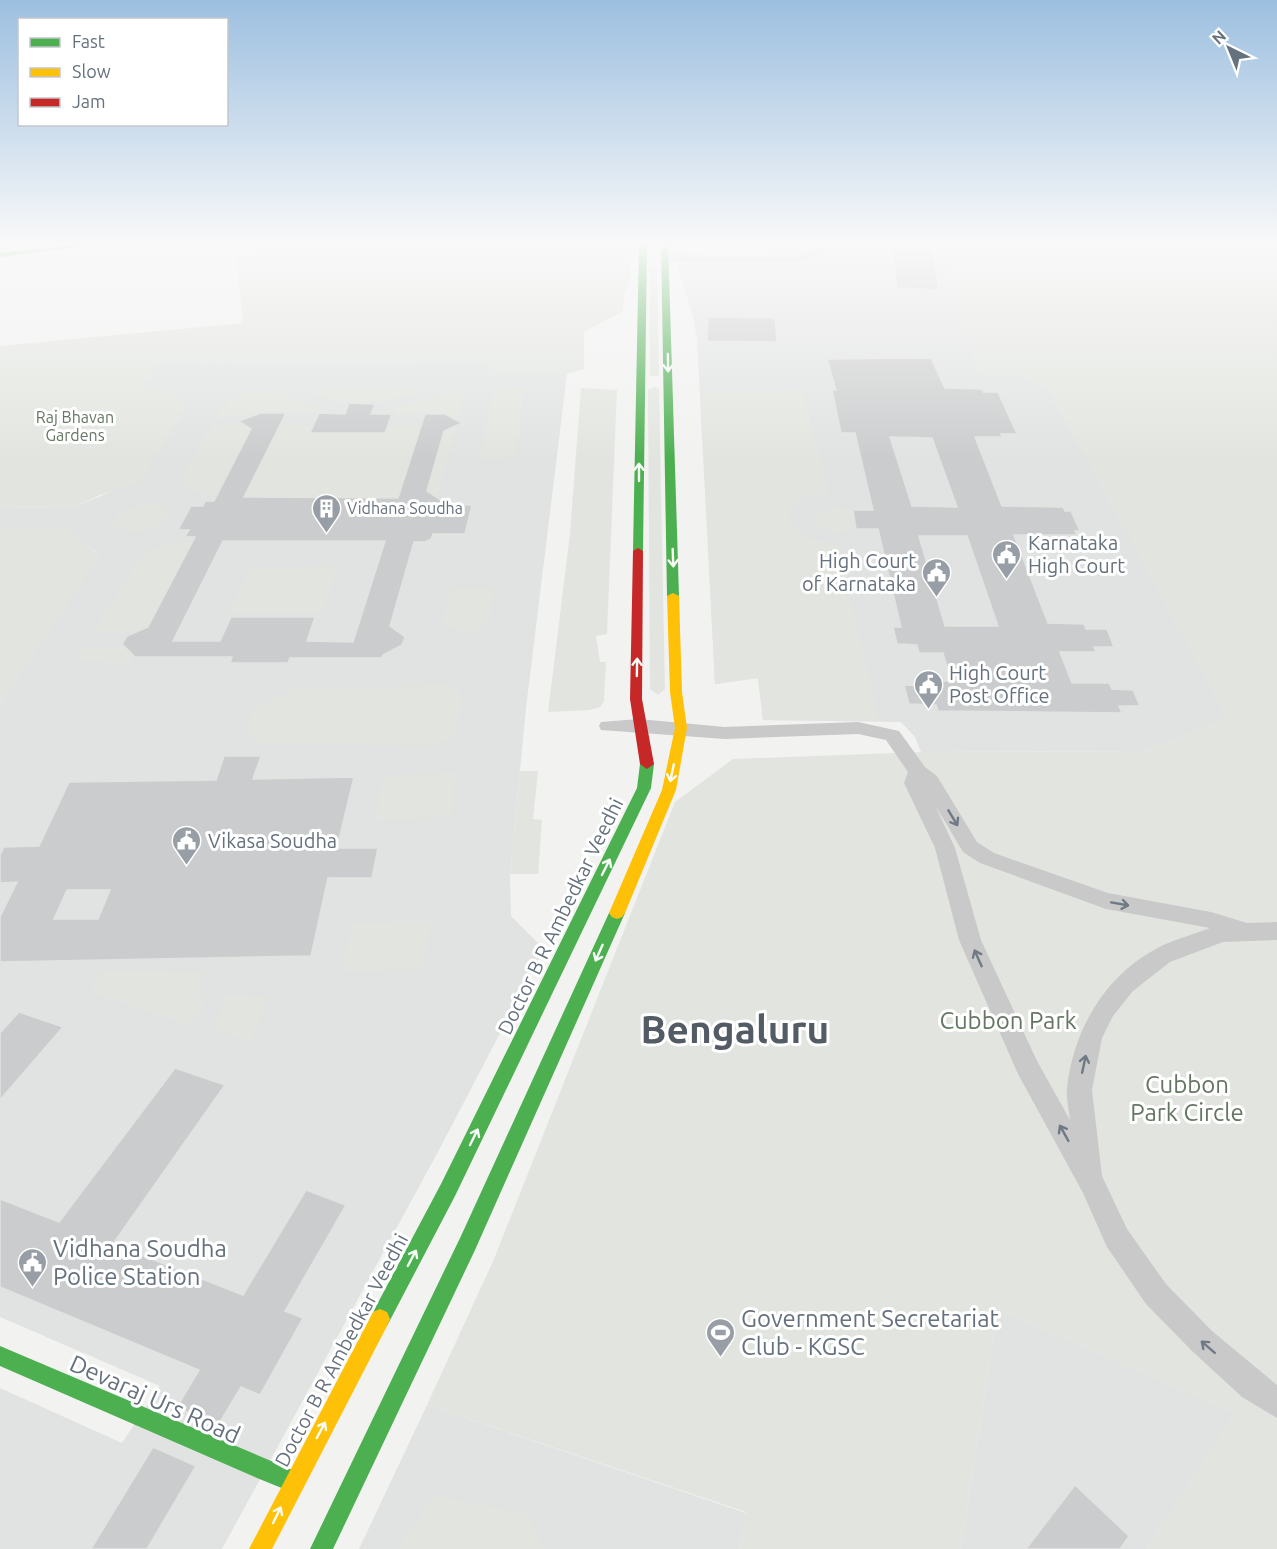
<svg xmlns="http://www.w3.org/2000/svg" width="1277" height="1549" viewBox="0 0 1277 1549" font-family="Ubuntu,sans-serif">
<rect width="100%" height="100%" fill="#f2f2f1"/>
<g fill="#e1e2e2">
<polygon points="809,242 947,242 958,296 978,374 1025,375 1050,391 1228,718 1145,751 921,752 915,737 901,722 763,720 758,678 715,684 697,339 693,317 677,265 683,259 682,255 779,257"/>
<polygon points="492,362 489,374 567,374 526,708 510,874 511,916 544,949 439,1150 222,1549 0,1549 0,1388 122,1443 160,1386 0,1317 0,703 99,556 96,551 74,540 69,530 0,529 0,508 75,507 117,489 163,391 138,387 155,363"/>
<polygon points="998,1309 1234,1413 1147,1549 961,1549"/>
<polygon points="427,1405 746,1513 739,1549 359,1549"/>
</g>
<g fill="#e2e5df">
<polygon points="318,242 631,242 630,280 624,295 623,311 584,332 584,369 566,374 488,374 492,362 155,363 138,387 163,391 181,397 185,409 141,482 100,495 75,507 0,508 0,346 243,323 236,256"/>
<polygon points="754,242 818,242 798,254 779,257"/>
<polygon points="947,242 1277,242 1277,1549 1147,1549 1233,1413 998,1309 961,1549 739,1549 746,1512 427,1405 494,1259 675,802 733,759 921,752 1145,751 1227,718 1050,391 1025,375 978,374 958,296"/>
<polygon points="650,267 657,267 659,376 650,376"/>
<polygon points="655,387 659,389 665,689 658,695 650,689 648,390"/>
<path d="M310 388 424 389C397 403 334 412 310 388Z"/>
<polygon points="581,388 617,390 607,634 596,636 600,662 606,662 604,701 600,707 590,710 548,712 570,534"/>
<path d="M279 389 302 404 324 408 322 413 216 417C228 393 255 390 279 389Z"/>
<polygon points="462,389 465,391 438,496 425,496 448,414 393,414 395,409"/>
<polygon points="494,389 524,389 516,458 479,459"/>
<path d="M802 390 829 494C763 498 784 540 837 544L879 721 763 720 758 678 715 684 701 391Z"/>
<polygon points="212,425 253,426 216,496 204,494 178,484"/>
<polygon points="280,425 313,426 310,433 385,433 388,426 421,426 398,498 244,497"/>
<path d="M147 504 164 507 168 512C166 533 130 534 115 528L112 524 118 513Z"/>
<polygon points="835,506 853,510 855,531 830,532 816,524 815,515"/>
<path d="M60 528 69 530C77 548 92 544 100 556L0 703V529Z"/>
<polygon points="179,542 193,542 146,631 94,631 144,552"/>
<polygon points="338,566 322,612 230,612 250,567"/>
<path d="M449 589H494C492 598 492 609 489 618 483 638 455 632 443 622Z"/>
<polygon points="81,648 137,648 129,663 80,660 77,657"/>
<path d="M446 685 456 687C466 700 457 722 455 737L431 746 260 745 248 731 253 707 283 696 290 689Z"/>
<polygon points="520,771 538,771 533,819 542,820 538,874 510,874"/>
<polygon points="455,773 451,817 376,820 383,775"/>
<polygon points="430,922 423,970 342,971 353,923"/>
<polygon points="101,971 204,973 196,994 206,994 197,1019 186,1024 92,992"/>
<polygon points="226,995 268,997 252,1041 214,1030"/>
<polygon points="434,1496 526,1513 544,1549 397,1549"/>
</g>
<g fill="#cbcccd" stroke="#e2e2e1" stroke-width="1.5" fill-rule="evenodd">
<polygon points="892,245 932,246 939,290 897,288"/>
<polygon points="708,317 775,318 777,342 707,341"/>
<path d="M931 358 945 388 982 389 983 392H998L1017 434H1001L1003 437H975L1002 506 1063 507 1065 511H1071L1080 531H1075L1077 535H1014L1048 623 1084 624 1086 629H1107L1114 647H1094L1096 652H1060L1072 683H1109L1112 689 1133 690 1140 706H1119L1122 713 938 711 936 705 909 704 904 685 931 686 930 681H951L943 653H919L917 645 897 644 893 627H901L878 529H856L853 510H873L855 433H841L832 390H836L827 359ZM890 437 932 438 957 507 912 506ZM919 536H967L998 626H945Z"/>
<polygon points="349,403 375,404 371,414 392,414 385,433 310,433 319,413 345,414"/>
<path d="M261 413H286L244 497 398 498 425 414H445L462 423 444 431 427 491 448 505H472L465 534H433L431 539 425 542H414L390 626 405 637 402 645 383 655 382 658H290L288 663H230L232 657H135L122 644 127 636 148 627 195 537H185L189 530H178L191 506H203L205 501H214L251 429 239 421ZM223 541H385L353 642 307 641 315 617H231L220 641H173Z"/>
<path d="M224 756H261L253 779 354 777 337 848H378L372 878H328L311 956 0 962V917L17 882 0 883V855L4 847 39 846 69 782 216 780ZM67 890H110L98 919H54Z"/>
<polygon points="19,1012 63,1027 0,1100 0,1033"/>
<polygon points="175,1068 225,1085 113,1244 243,1295 306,1190 346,1205 285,1311 303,1318 260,1395 241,1387 217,1427 177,1407 199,1370 0,1287 0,1199 59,1222"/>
<polygon points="153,1447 196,1466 147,1549 91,1549"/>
<polygon points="1075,1485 1129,1536 1120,1549 1026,1549"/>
</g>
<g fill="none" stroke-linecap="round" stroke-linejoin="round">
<g fill="#c9c9ca" fill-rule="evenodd">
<polygon points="832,242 846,242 798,263 665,261 660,258 665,255 796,257"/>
<path d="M639 719 725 727 858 722 899 731 925 767 937 776 977 842 994 853 1108 893 1211 912 1247 923 1277 922V940L1223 942 1170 962 1133 991 1113 1016 1102 1038 1092 1090 1102 1176 1127 1229 1166 1284 1212 1331 1277 1385V1418L1242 1397 1192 1351 1146 1304 1107 1247 1083 1193 1018 1074 959 940 935 848 904 783 908 772 886 740 858 734 725 739 601 730 599 726 601 722ZM935 805 963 852 980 863 1106 909 1210 928C1192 935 1171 940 1154 950 1103 978 1073 1032 1067 1088 1066 1098 1069 1110 1070 1120L1037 1061 981 940 955 848Z"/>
</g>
<g fill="#4caf50" fill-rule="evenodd">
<polygon points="98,242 117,242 0,257 0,253"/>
<polygon points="639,242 647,242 643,551 638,554 633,551"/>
<polygon points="661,242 668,242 679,596 673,599 667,596"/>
<polygon points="647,759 654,764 651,788 455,1196 387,1326 380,1329 373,1326 370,1319 373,1312 441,1184 637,788 640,764"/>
<polygon points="617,907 622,909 625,913 475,1250 333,1549 310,1549 461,1236 609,913 612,909"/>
<polygon points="0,1346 302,1474 305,1482 302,1490 294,1493 257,1478 0,1366"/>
</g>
<g fill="#ffc107" fill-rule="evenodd">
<polygon points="673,593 679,596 682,692 687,728 676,790 625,913 622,917 617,919 612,917 609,913 662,790 675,728 670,692 667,596"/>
<polygon points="380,1309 387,1312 390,1319 387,1326 272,1549 249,1549 373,1312"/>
</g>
<polygon fill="#c62828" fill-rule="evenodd" points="638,548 643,551 642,699 654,764 647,769 640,764 630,699 633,551"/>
</g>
<defs><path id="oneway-shaft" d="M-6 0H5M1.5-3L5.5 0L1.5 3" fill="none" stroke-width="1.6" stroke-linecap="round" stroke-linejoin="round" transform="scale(1.5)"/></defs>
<g stroke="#f6fbf6">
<use href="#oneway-shaft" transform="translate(668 363) rotate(89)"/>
<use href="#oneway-shaft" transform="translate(639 472) rotate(-90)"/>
<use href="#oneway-shaft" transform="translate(673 558) rotate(88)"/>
<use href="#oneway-shaft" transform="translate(637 667) rotate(-89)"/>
<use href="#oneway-shaft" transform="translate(672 773) rotate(102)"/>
<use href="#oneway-shaft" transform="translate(606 867) rotate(-63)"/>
<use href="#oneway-shaft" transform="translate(599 953) rotate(114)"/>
<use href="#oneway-shaft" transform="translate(474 1137) rotate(-64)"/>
<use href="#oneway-shaft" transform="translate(412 1258) rotate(-62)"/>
<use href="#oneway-shaft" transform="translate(321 1430) rotate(-62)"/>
<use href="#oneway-shaft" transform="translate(277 1515) rotate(-64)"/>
</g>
<g stroke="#707a86">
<use href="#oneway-shaft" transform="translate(953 818) rotate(59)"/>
<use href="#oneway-shaft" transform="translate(1120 904) rotate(10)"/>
<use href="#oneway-shaft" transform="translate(978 958) rotate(-114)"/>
<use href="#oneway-shaft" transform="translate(1084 1064) rotate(-78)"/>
<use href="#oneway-shaft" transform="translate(1064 1133) rotate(-119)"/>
<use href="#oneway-shaft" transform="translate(1208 1347) rotate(-139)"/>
</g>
<linearGradient id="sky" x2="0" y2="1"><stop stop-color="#9cbfe0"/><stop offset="0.53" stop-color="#f9f9f9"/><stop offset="1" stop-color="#f9f9f9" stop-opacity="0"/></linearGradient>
<rect width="1277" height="459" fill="url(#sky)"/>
<defs>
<symbol id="building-pin" viewBox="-11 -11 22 30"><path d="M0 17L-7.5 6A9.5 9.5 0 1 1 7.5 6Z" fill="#979ea6" stroke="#fff"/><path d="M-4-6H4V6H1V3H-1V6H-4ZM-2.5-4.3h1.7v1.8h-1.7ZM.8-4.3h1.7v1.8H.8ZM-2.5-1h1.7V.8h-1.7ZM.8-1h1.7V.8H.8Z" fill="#fff"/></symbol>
<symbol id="civic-pin" viewBox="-11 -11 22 30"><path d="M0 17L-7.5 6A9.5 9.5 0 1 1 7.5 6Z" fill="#979ea6" stroke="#fff"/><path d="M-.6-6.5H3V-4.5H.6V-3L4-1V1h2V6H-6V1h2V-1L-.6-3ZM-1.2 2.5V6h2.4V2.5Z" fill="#fff"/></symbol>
<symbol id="stadium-pin" viewBox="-11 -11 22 30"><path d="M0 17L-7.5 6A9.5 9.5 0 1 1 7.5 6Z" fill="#979ea6" stroke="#fff"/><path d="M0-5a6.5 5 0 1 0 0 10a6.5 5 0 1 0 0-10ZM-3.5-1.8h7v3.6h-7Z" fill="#fff"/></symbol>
</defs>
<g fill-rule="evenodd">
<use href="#building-pin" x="310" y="492" width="33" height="45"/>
<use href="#civic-pin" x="990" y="538" width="33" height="45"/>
<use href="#civic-pin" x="920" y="556" width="33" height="45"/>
<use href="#civic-pin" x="912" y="668" width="33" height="45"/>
<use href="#civic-pin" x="170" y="824" width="33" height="45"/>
<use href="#civic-pin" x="16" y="1246" width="33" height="45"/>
<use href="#stadium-pin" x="704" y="1316" width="33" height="45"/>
</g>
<g text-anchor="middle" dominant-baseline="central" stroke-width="6" stroke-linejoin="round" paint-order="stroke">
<g font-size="16" fill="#667664" stroke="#fff">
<text x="75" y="417">Raj Bhavan<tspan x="75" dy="18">Gardens</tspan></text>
</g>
<g font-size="16" fill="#66717e" stroke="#fff" text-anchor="start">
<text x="347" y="508">Vidhana Soudha</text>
</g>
<g font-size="20" fill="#66717e" stroke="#fff" text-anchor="start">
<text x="1028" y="542">Karnataka<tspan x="1028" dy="23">High Court</tspan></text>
<text x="916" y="560" text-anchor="end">High Court<tspan x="916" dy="23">of Karnataka</tspan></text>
<text x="949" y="672">High Court<tspan x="949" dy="23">Post Office</tspan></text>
<text x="208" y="840">Vikasa Soudha</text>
</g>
<g font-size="20" fill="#66717e" stroke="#fff">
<text transform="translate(560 916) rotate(-64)">Doctor B R Ambedkar Veedhi</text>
<text transform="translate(341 1350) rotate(-62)">Doctor B R Ambedkar Veedhi</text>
</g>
<g font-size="24" fill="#667664" stroke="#fff">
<text x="1008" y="1020">Cubbon Park</text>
<text x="1187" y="1084">Cubbon<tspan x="1187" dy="28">Park Circle</tspan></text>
</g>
<g font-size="24" fill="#66717e" stroke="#fff" text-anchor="start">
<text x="53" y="1248">Vidhana Soudha<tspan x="53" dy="28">Police Station</tspan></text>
<text x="741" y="1318">Government Secretariat<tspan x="741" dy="28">Club - KGSC</tspan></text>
</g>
<g font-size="24" fill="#66717e" stroke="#fff">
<text transform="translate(155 1399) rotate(24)">Devaraj Urs Road</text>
</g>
<g font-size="39" font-weight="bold" fill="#535b64" stroke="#fff">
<text x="735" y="1028">Bengaluru</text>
</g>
</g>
<rect x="18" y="18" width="210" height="108" fill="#ffffff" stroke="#c2c6cb" stroke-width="1.5"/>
<rect x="30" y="38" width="30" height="9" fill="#4caf50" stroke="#c2c6cb" stroke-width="1.5"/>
<text x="72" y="48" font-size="18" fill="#66717e">Fast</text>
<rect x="30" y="68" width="30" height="9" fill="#ffc107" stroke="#c2c6cb" stroke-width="1.5"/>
<text x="72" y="78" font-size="18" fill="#66717e">Slow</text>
<rect x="30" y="98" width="30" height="9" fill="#c62828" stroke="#c2c6cb" stroke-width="1.5"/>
<text x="72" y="108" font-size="18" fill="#66717e">Jam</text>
<g transform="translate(1229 48) rotate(317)" stroke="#ffffff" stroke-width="4.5" paint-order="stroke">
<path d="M0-4.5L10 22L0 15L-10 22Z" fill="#66717e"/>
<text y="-9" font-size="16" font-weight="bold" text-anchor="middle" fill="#66717e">N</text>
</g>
</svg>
